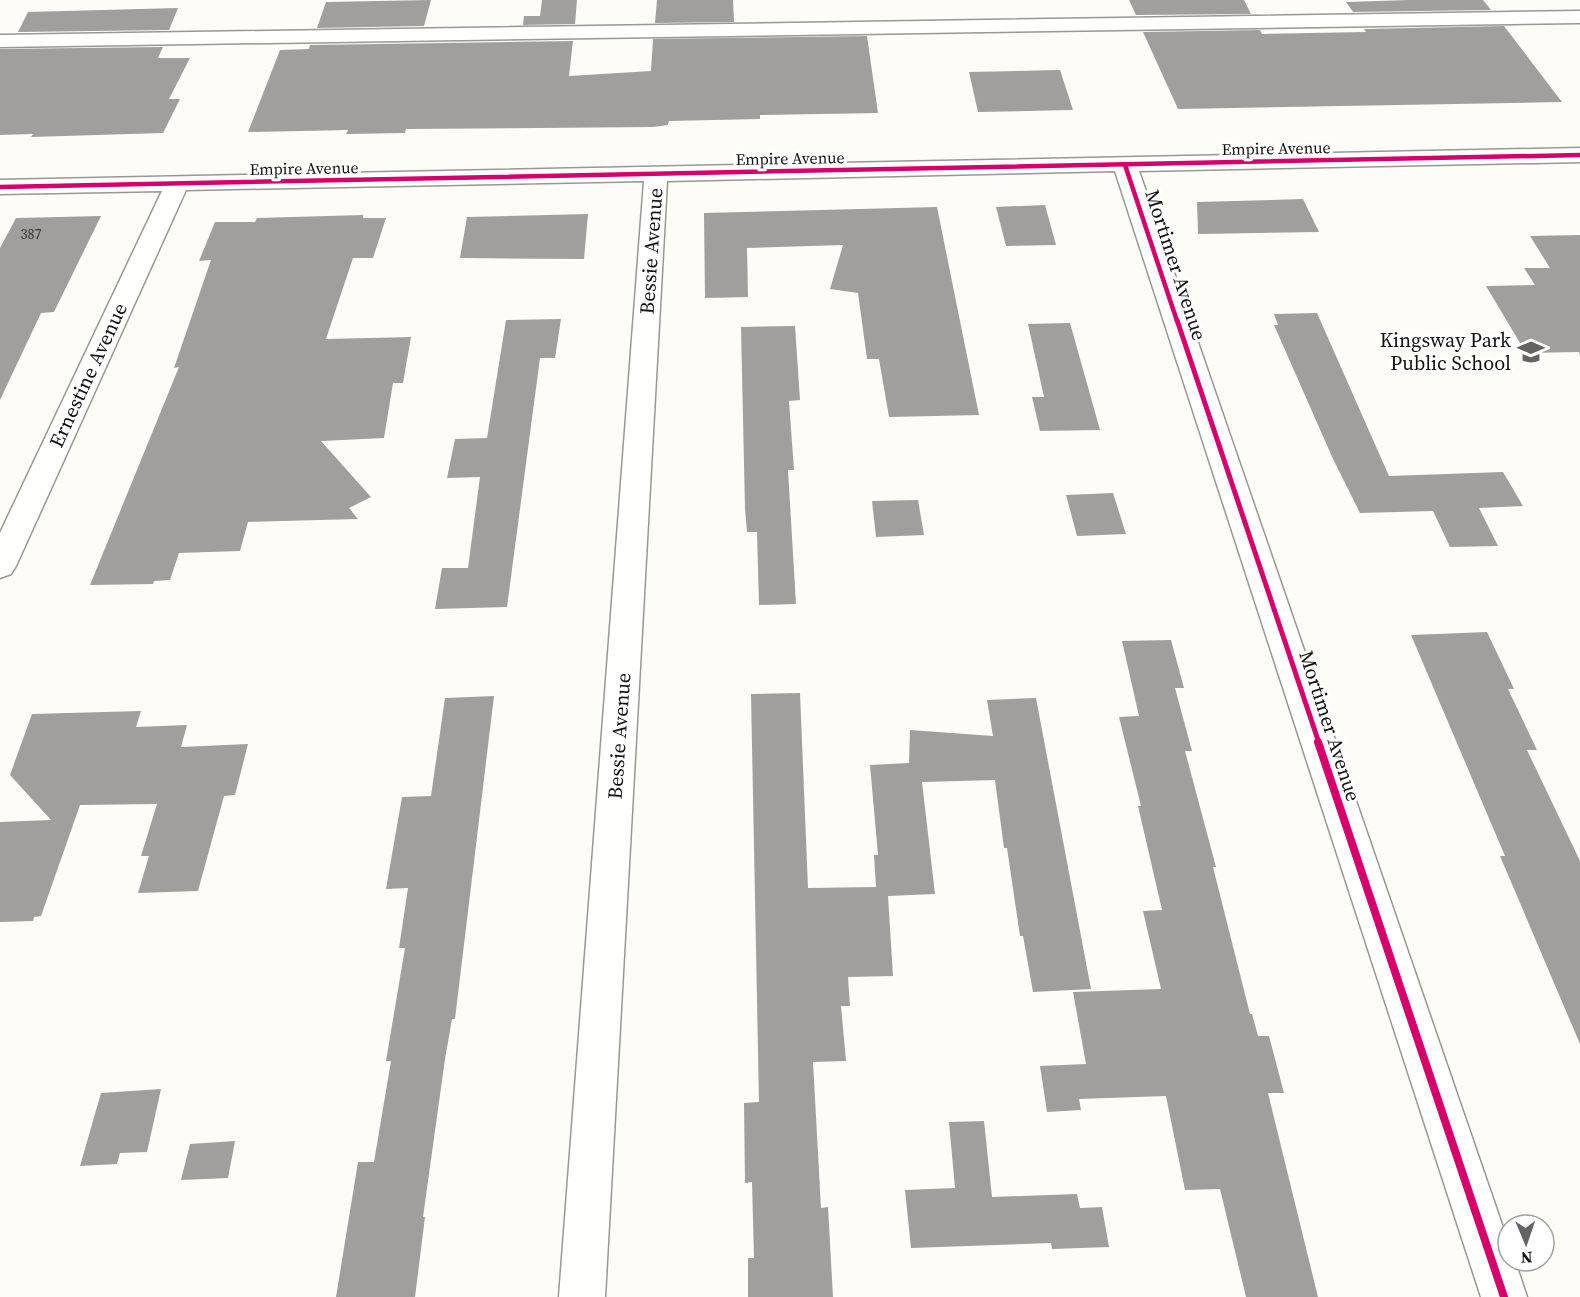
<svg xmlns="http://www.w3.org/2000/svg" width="1580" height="1297" viewBox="0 0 1580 1297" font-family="'Source Serif 4',serif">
<rect width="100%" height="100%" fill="#fdfcf7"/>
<g fill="#a19f9c">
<polygon points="431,0 424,26 317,28 326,2"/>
<polygon points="542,0 577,0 575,24 523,25 524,16 540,16"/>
<polygon points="657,0 733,0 734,22 655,23"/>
<polygon points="1129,0 1244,0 1251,14 1136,15"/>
<polygon points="1409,0 1483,0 1491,10 1353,12 1346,2"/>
<polygon points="178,8 169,30 18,32 28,12"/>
<polygon points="1504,26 1562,102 1178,109 1143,32 1260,30 1262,34 1366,32 1364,29"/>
<polygon points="867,36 878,113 760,115 760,119 669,121 668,125 653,127 406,129 405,133 346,134 348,130 248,132 280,50 309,49 310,45 573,41 569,76 651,71 653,39"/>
<polygon points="163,47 158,58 190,58 169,99 180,99 163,133 31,137 33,134 0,135 0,49"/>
<polygon points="1060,70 1073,110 978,112 969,72"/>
<polygon points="1303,199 1319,232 1198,234 1197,202"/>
<polygon points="1045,205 1056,245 1006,246 996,207"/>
<polygon points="937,207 979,415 889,417 879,359 867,359 858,293 830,289 843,245 747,248 748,297 705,298 704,213"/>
<polygon points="588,214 584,259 460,258 467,217"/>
<polygon points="363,215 363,218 386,218 373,258 353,258 326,339 411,337 403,383 393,383 384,438 321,441 371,497 349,508 358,519 248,522 240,551 179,553 170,580 154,581 153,584 90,585 179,367 174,368 211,260 199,261 215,222 255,222 257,218"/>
<polygon points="101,216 54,312 41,313 0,400 0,248 16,218"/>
<polygon points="1580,235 1580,355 1579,352 1526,353 1486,286 1535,285 1524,268 1550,268 1530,236"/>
<polygon points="1317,313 1389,476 1503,472 1523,506 1479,508 1498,546 1450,547 1433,511 1360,513 1333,459 1274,325 1278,325 1274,314"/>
<polygon points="561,319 555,358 540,358 507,607 435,609 442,568 468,568 480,477 447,478 455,439 487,438 506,320"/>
<polygon points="1070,323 1100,430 1040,431 1032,397 1044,397 1028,324"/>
<polygon points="795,326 800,400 789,401 794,470 788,470 796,604 759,605 757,532 747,532 745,509 741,327"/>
<polygon points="1113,493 1126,534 1077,536 1066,495"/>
<polygon points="918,500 924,535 876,537 872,501"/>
<polygon points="1487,632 1514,689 1508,689 1537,750 1527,750 1580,861 1580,1044 1500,856 1505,856 1411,635"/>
<polygon points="1171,640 1184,688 1175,688 1192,751 1185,751 1216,867 1213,867 1250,1014 1252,1014 1258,1036 1269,1036 1284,1093 1268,1093 1318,1297 1246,1297 1220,1189 1185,1190 1166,1096 1079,1099 1081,1110 1047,1112 1040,1066 1086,1064 1073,992 1161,989 1143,911 1162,910 1138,806 1141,806 1119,717 1139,716 1122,641"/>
<polygon points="800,693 808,888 876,887 874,855 878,855 870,765 909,763 910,730 993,736 987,700 1036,698 1091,989 1033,992 1023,936 1020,936 1007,848 1004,848 995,780 922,782 935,894 888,896 893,976 848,977 850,1006 841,1006 846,1061 813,1062 821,1208 828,1207 833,1297 748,1297 748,1258 754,1258 752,1182 745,1183 744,1103 759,1102 751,694"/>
<polygon points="494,696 455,1019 452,1019 445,1059 423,1217 425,1217 415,1297 336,1297 358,1162 374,1162 391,1061 386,1061 405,948 399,948 408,888 386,889 402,797 431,796 445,698"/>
<polygon points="141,711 136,727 187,725 181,747 248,744 235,795 224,796 198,891 138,893 149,856 141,856 157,804 80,805 41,916 34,917 33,921 0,922 0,822 51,820 10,775 32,714"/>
<polygon points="161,1089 147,1152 120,1153 117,1164 80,1166 101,1093"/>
<polygon points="984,1121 992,1197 1077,1194 1080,1208 1102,1207 1109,1247 1052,1249 1051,1243 911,1248 905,1190 955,1188 949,1122"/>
<polygon points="235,1141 228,1178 181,1180 190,1144"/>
</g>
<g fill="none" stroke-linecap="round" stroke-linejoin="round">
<defs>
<g id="minor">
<polygon points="1580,11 1580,23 0,47 0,35"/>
<polygon points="1580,148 1580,162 1139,171 1508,1242 1508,1261 1515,1261 1527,1297 1481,1297 1115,171 667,181 605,1297 559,1297 644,181 186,190 16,566 11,574 0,578 0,533 162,191 0,194 0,180"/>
</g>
</defs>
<use href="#minor" stroke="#979795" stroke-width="3"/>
<use href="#minor" fill="#fffffe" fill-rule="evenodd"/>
<defs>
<g id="cycleway-far2">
<polyline points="1125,165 1177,321"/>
<polyline points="0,187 1580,155"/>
</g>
<polyline id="cycleway-far1" points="1177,320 1319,743"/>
<polyline id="cycleway" points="1318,742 1504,1297"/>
</defs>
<use href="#cycleway-far2" stroke="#fff" stroke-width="8"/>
<use href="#cycleway-far1" stroke="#fff" stroke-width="9"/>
<use href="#cycleway" stroke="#fff" stroke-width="11"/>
<use href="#cycleway-far2" stroke="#d6006c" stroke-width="4.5"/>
<use href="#cycleway-far1" stroke="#d6006c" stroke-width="5"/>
<use href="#cycleway" stroke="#d6006c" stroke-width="8"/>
</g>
<defs>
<symbol id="school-bare" viewBox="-9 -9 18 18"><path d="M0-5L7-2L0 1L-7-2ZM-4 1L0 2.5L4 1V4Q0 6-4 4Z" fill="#646362" stroke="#fff" stroke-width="2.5" paint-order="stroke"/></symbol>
</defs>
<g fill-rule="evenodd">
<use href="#school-bare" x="1512" y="333" width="38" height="38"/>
</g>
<g text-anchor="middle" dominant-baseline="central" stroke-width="6" stroke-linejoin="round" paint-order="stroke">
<g font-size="14" fill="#353434">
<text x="31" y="234">387</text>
</g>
<g font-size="16" fill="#111" stroke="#fff">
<text transform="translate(1276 148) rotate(-1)">Empire Avenue</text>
<text transform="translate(790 158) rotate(-1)">Empire Avenue</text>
<text transform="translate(304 168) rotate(-1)">Empire Avenue</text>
</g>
<g font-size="20" fill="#111" stroke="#fff">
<text transform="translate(651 251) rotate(-86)">Bessie Avenue</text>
<text transform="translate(1176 265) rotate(72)">Mortimer Avenue</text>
<text transform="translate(88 375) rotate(-65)">Ernestine Avenue</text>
<text transform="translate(1330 726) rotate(72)">Mortimer Avenue</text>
<text transform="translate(619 736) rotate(-86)">Bessie Avenue</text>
</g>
<g font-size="20" fill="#111" stroke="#fff" text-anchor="end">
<text x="1511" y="340">Kingsway Park<tspan x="1511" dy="23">Public School</tspan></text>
</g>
</g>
<g transform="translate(1526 1243) rotate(178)"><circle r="28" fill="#ffffff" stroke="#a0a0a0" stroke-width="1.5"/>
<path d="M0-4.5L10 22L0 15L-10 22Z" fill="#646362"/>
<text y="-9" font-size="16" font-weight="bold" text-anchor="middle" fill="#111111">N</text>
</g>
</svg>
